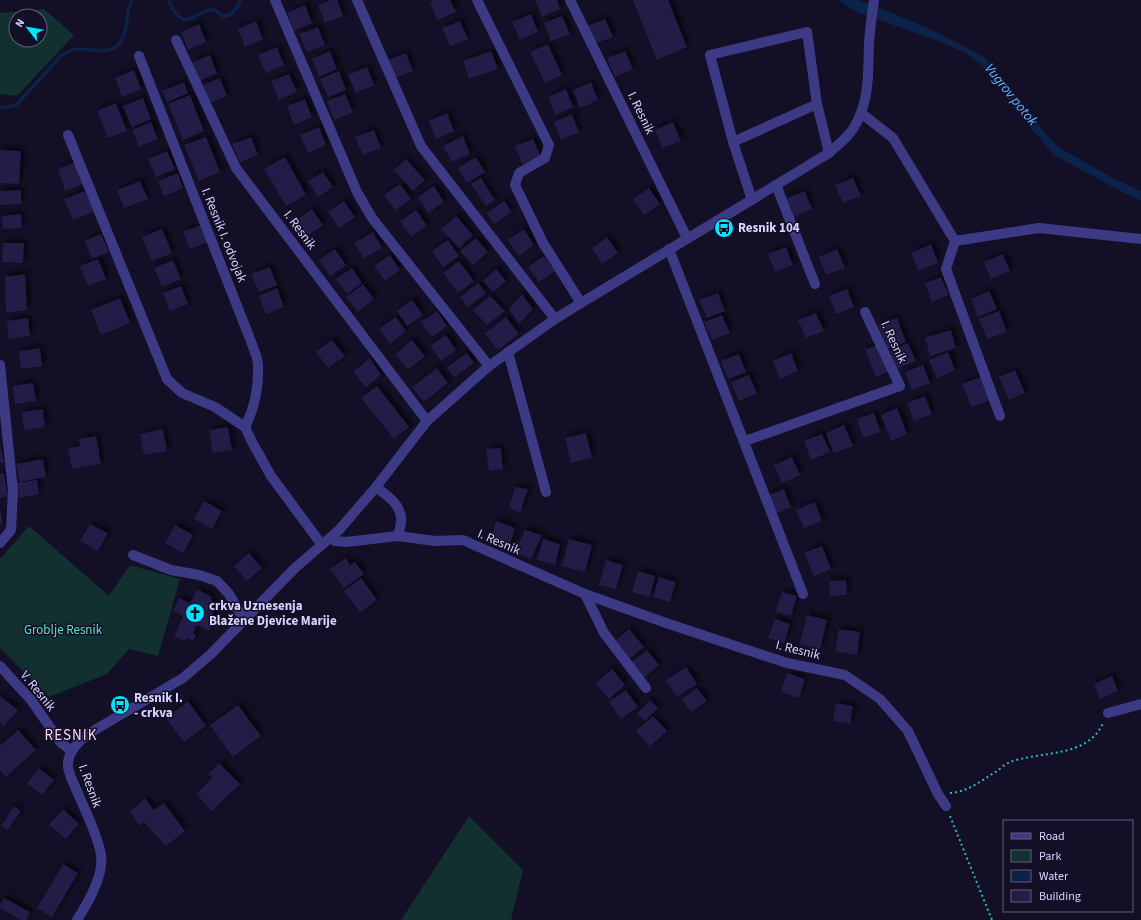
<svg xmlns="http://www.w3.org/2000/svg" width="1141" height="920" viewBox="0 0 1141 920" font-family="'Source Sans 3',sans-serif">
<defs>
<filter id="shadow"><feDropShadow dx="3.5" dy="-3.5" stdDeviation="2" flood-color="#0009"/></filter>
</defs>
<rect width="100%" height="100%" fill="#130f26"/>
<g fill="#12302f" fill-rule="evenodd">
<path d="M44 9 74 35 17 96 0 94V13ZM16 16H40V40H16Z"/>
<polygon points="29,526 109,596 130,565 180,579 158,656 129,649 107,674 49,697 0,648 0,559"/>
<polygon points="469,816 523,870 511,920 401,920"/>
</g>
<polygon fill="#0c2248" points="838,0 859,0 890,12 937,32 984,57 1052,141 1060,148 1113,178 1141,191 1141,201 1126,194 1054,155 1015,109 983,66 965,53 941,42 857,12"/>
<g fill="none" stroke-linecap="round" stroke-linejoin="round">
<g stroke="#0c2248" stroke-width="3.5">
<path d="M168 0C186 36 190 12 214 9L223 16C232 16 238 8 240 0"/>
<path d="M0 107 6 108 17 104 62 55C67 53 71 50 77 49 92 48 113 58 122 39 129 27 125 12 132 0"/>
</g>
</g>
<g fill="#241b47" filter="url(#shadow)">
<polygon points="330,0 337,0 343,16 325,23 318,5"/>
<polygon points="434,0 450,0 456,12 437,20 430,2"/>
<polygon points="535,0 557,0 560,9 542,17"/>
<polygon points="633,0 668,0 687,47 657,60"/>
<polygon points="305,5 312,23 294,31 287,13"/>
<polygon points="531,14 538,32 520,40 512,22"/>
<polygon points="562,16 570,34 551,41 544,23"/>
<polygon points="605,19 613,37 594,44 587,26"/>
<polygon points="256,21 263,39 245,47 238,29"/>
<polygon points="460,21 468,39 450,46 442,28"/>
<polygon points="199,24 206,42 188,50 181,32"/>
<polygon points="318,27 325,45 307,52 299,34"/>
<polygon points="548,44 562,75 545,83 530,52"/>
<polygon points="277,47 284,65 266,73 258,55"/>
<polygon points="330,51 337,69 319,77 312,59"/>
<polygon points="491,51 498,69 469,79 463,61"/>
<polygon points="625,51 633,69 615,77 607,58"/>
<polygon points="406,53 413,71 395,78 388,60"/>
<polygon points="210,55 217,73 199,81 191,63"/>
<polygon points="367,67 374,85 356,93 348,75"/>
<polygon points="134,70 141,89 122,97 115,78"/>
<polygon points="339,71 346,90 328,97 320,79"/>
<polygon points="289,74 297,92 279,100 271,81"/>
<polygon points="220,78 227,96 209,104 202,85"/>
<polygon points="184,82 188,93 167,102 162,91"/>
<polygon points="591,82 598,100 580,108 573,90"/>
<polygon points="566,89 573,107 555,115 548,97"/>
<polygon points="345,94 353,112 334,120 327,101"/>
<polygon points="190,95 204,131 183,140 168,104"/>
<polygon points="143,98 151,119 132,127 123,106"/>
<polygon points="305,99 312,117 294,125 287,106"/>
<polygon points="116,103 127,131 108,138 97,111"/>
<polygon points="447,113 454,131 436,139 429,121"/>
<polygon points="572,114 579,132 561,140 554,122"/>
<polygon points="151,122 158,139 139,147 132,130"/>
<polygon points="673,122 681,141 662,148 655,130"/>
<polygon points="319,127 326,145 308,153 300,135"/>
<polygon points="374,130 381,148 363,155 355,137"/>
<polygon points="463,136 470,154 452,162 443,146"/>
<polygon points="206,137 220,172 199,181 184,145"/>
<polygon points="251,137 258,155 240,162 232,144"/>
<polygon points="533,139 541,157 522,164 515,146"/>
<polygon points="0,150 21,151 19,184 0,183"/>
<polygon points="167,151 175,169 156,177 148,159"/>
<polygon points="285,157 306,195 286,206 264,169"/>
<polygon points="476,157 485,172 467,183 458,168"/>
<polygon points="406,159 425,180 413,191 394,170"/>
<polygon points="75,162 83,184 65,191 58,169"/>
<polygon points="323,172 333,187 318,197 308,181"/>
<polygon points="178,173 183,188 164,196 158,181"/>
<polygon points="481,178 495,200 486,206 471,184"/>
<polygon points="853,178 861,196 843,203 835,185"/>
<polygon points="140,181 148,199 124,208 117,190"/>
<polygon points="400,184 411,199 395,210 384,195"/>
<polygon points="434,186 444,202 428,213 418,197"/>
<polygon points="649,188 660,204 644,215 633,199"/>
<polygon points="21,190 21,204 0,205 0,191"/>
<polygon points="85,191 94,212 73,220 64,199"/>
<polygon points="805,191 812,209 794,217 787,198"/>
<polygon points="344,201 355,217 339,228 328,212"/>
<polygon points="504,201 512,212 494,224 487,213"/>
<polygon points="312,209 323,225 307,236 297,220"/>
<polygon points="416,210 427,226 411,237 400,221"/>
<polygon points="21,214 22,228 3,229 2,216"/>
<polygon points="456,216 473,235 459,248 441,229"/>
<polygon points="201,225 208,242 190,249 183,232"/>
<polygon points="162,229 172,253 152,261 142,237"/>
<polygon points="524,229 534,245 519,256 508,240"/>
<polygon points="373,232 382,248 364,258 354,243"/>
<polygon points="101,234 109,252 92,259 85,241"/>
<polygon points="607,237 618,253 602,264 592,248"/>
<polygon points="476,238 488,252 473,265 460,251"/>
<polygon points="448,240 459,256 443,267 432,251"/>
<polygon points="3,243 24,243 23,263 2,262"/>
<polygon points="931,244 938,263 918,271 911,253"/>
<polygon points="786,247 793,265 775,272 768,254"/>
<polygon points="335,249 346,265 330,276 319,260"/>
<polygon points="837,249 845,268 826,275 819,257"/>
<polygon points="1003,254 1010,271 991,279 984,262"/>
<polygon points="390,255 400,270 385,281 374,266"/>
<polygon points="544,256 555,271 539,282 528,267"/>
<polygon points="98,259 106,279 88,286 80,266"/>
<polygon points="173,260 181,279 162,287 154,268"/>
<polygon points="459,261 474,281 458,293 443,273"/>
<polygon points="270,267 277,285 259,292 251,274"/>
<polygon points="352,268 362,283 347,294 336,279"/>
<polygon points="496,269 506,281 493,292 483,281"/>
<polygon points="25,274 27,310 6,313 5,277"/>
<polygon points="941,277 949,295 932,302 925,283"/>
<polygon points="478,283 486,293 468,307 460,297"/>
<polygon points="363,284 374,299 358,312 346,297"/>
<polygon points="181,286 188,304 170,311 163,293"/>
<polygon points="277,288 284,307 266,314 259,296"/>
<polygon points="847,289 854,307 836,314 829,296"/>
<polygon points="989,291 997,309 978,317 971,299"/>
<polygon points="718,293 725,311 707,318 699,300"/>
<polygon points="522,294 533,309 519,324 509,309"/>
<polygon points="490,296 505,311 487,325 473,310"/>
<polygon points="120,298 130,323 101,335 91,310"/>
<polygon points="412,300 423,315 407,326 397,311"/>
<polygon points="437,311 447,326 432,337 421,322"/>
<polygon points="999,311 1007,332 987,339 979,319"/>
<polygon points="816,313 824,331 806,338 798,320"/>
<polygon points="722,315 730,333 712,340 704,322"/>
<polygon points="396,317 406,331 390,344 379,329"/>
<polygon points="506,317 519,334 498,350 485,333"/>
<polygon points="28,318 30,336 9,339 7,321"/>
<polygon points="897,318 906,342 888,349 878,325"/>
<polygon points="951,330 956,348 930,356 925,338"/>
<polygon points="446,335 456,350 441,361 430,346"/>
<polygon points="332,340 345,356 328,368 316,352"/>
<polygon points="412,340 425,356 408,370 395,354"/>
<polygon points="908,343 916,361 897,369 890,351"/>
<polygon points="879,344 890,371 876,377 865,350"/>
<polygon points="40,348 42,366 21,369 19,351"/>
<polygon points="948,352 955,370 937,378 929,360"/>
<polygon points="467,353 474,363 454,377 447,367"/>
<polygon points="791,353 798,371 780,379 773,361"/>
<polygon points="739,354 746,372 728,379 721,361"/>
<polygon points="370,358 381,375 366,387 353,372"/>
<polygon points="923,365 930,383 912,390 905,372"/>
<polygon points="437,368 448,383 424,402 412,387"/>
<polygon points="1015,370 1025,393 1009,400 999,377"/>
<polygon points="749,375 757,393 739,401 731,382"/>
<polygon points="981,377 990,400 972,407 962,384"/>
<polygon points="33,383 36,401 15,404 13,386"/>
<polygon points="377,386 409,427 394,439 361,398"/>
<polygon points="925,396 932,414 914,421 907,403"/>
<polygon points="897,408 907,434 891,441 881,415"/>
<polygon points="43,409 45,427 24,430 22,412"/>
<polygon points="874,413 881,432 863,438 857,419"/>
<polygon points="844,425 853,446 834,453 826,433"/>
<polygon points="228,427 232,450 213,453 209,430"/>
<polygon points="163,429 167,451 144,455 140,434"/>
<polygon points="586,433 592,458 571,463 565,438"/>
<polygon points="822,434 830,452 811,460 804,441"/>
<polygon points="96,436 101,464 72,469 68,448 80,446 79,439"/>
<polygon points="0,445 4,463 0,463"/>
<polygon points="501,448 503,469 489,471 486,449"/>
<polygon points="792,457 800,475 782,483 774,465"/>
<polygon points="43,459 46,477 20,482 16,464"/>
<polygon points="4,473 8,496 0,498 0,474"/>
<polygon points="37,480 39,494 20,498 17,483"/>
<polygon points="515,487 528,489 520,513 509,508"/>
<polygon points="784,489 791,507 773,515 766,496"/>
<polygon points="204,501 222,511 212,529 194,519"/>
<polygon points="815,502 822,521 804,528 796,510"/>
<polygon points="0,510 3,524 0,525"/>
<polygon points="496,521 515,528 508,550 489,544"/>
<polygon points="90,524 108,533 98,551 80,541"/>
<polygon points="175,525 193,535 183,553 165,543"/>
<polygon points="525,530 542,535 531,559 515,552"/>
<polygon points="543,539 560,544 555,565 537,560"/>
<polygon points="569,539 592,545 585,572 562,566"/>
<polygon points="822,546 831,569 814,576 804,553"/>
<polygon points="249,553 262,568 247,581 234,566"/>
<polygon points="346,558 350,565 355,562 364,574 344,588 330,569"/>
<polygon points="606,560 623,565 616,589 599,585"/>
<polygon points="638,571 655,576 650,597 632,592"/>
<polygon points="659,577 676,582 670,602 653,597"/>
<polygon points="361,578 377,600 360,612 344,591"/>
<polygon points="846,580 847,595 830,596 829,581"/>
<polygon points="197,589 212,597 211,600 217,604 212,615 215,617 209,631 197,625 193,633 196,635 193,641 186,638 184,641 174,636 183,616 173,611 179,598 190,603"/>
<polygon points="782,592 797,596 791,616 776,612"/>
<polygon points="807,615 827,620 820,649 800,644"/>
<polygon points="775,619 790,624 784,643 768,638"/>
<polygon points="629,629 644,647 629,659 615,641"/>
<polygon points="839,629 860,632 857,655 835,651"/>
<polygon points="647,650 659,665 643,679 630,663"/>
<polygon points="686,667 697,684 677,697 666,680"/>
<polygon points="612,669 625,685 609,699 595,683"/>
<polygon points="787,673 805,679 799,698 781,692"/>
<polygon points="1112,676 1118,691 1100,699 1094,684"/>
<polygon points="697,688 707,701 691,712 682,699"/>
<polygon points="626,690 638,707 621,719 609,702"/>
<polygon points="0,696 18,710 4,726 0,723"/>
<polygon points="650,700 658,708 645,721 637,714"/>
<polygon points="188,701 206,726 184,742 166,718"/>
<polygon points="836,703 853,706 850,724 833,721"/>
<polygon points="238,705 261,736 233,757 210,725"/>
<polygon points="653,716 667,731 650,746 636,731"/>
<polygon points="18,730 36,750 6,777 0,770 0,746"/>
<polygon points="219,763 240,784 212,811 196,794 212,778 208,774"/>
<polygon points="39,768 54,780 42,795 27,783"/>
<polygon points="145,798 154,810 164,803 185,831 166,846 144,822 140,826 130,812"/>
<polygon points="14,806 21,811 8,830 1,826"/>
<polygon points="63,809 79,824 66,839 49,825"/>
<polygon points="63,864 78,873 52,917 37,908"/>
<polygon points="4,898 30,912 26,920 21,920 0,908 0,905"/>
</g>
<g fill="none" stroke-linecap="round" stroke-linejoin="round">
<g stroke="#2fb8b0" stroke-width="2" stroke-dasharray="2 3" stroke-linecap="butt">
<path d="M950 793C968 792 982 780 997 771 1001 768 1005 764 1010 762 1040 751 1088 758 1103 723"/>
<polyline points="950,816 992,920"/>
</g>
<g stroke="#3d3a85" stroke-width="10">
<polyline points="275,0 357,192 372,218 489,366"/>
<polyline points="357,0 421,146 555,319"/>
<polyline points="477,0 549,145 545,158 519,173 515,185 543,243 581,303"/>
<polyline points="570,0 687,238"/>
<polyline points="176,40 236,168 427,421"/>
<path d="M139 56 252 344C254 351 258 358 258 365 259 387 255 407 245 427"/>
<polyline points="861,113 893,138 955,241 946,269 1000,416"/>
<polyline points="68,135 167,379 182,393 215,407 245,427 252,442 271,476 322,545"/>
<polyline points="733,142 817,104"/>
<polyline points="776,185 815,284"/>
<polyline points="752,200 733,142 710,55 807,32 817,104 829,153"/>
<polyline points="955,241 1039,228 1141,239"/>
<polyline points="669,249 803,594"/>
<polyline points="508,352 546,492"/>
<polyline points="0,365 13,491 11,530 0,543"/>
<polyline points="745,441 900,386 865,312"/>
<path d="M376 487C386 495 400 503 401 518 402 523 399 531 398 536"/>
<polyline points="330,538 335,541 346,542 398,536 435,541 463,540 585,594 666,623 787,663 845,675 880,699 908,731 938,794 946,806"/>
<polyline points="133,555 171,570 199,575 217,581 229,594 244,620"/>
<polyline points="585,594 604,633 646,688"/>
<polyline points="0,666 31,700 61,743 72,751"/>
<polyline points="1108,713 1141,704"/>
<path d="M77 920C88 903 104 876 101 855 98 835 84 808 76 789 73 781 67 772 68 763 69 750 79 741 88 734L183 678 211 654 295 568 339 530 376 487 427 421 489 366 555 319 581 303 829 153C838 145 847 138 853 129 870 102 868 73 869 43 870 28 872 14 874 0"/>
</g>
</g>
<defs>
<symbol id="bus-disc" viewBox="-11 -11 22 22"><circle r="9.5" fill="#00e5ff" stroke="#130f26"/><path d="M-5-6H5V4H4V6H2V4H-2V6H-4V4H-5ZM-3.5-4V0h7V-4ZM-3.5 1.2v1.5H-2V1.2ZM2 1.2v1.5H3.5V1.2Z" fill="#111"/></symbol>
<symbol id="church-disc" viewBox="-11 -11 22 22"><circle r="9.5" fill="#00e5ff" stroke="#130f26"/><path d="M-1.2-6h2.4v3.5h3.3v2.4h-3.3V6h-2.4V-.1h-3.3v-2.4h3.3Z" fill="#111"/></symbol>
</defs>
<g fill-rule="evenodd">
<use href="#bus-disc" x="713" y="217" width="22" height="22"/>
<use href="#church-disc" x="184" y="602" width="22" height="22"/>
<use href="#bus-disc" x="109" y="694" width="22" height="22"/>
</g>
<g text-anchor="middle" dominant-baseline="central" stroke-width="3" stroke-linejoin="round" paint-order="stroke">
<g font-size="13" fill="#d9d4ff" stroke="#130f26">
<text transform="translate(641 113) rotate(64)">I. Resnik</text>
<text transform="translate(300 230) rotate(53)">I. Resnik</text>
<text transform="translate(224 235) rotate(68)">I. Resnik I. odvojak</text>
<text transform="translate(894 342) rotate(65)">I. Resnik</text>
<text transform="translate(499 542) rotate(24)">I. Resnik</text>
<text transform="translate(798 650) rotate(14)">I. Resnik</text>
<text transform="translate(38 691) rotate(51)">V. Resnik</text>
<text transform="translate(90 786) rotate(70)">I. Resnik</text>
</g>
<g font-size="13" font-weight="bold" fill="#d9d4ff" stroke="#130f26" text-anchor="start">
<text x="738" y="228">Resnik 104</text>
<text x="209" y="606">crkva Uznesenja<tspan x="209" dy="15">Blažene Djevice Marije</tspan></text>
<text x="134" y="698">Resnik I.<tspan x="134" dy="15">- crkva</tspan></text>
</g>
<g font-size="13" fill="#5fe0c0" stroke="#130f26">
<text x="63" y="630">Groblje Resnik</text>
</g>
<g font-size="14" font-style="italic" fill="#62b6ff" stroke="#130f26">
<text transform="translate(1011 95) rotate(51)">Vugrov potok</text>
</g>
<g font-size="15" letter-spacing="1" fill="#ffd6f0" stroke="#130f26">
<text x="71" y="735">RESNIK</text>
</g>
</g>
<rect x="1003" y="820" width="130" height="92" fill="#130f26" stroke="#625e7d"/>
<rect x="1011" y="833" width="20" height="6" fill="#3d3a85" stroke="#625e7d"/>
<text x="1039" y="840" font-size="12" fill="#d9d4ff">Road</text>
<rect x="1011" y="850" width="20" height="12" fill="#12302f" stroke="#625e7d"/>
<text x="1039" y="860" font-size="12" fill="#d9d4ff">Park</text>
<rect x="1011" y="870" width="20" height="12" fill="#0c2248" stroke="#625e7d"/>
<text x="1039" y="880" font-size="12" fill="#d9d4ff">Water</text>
<rect x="1011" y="890" width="20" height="12" fill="#241b47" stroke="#625e7d"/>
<text x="1039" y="900" font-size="12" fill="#d9d4ff">Building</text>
<g transform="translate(28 28) rotate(301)"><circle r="19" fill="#130f26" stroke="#625e7d"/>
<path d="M0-3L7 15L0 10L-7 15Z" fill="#00e5ff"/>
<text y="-6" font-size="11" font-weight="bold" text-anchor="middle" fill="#d9d4ff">N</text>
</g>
</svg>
